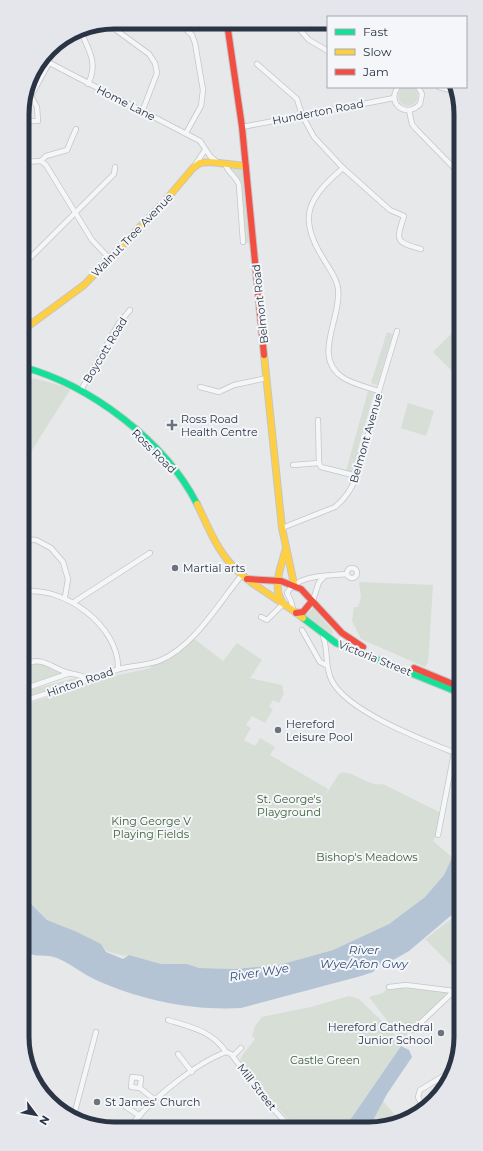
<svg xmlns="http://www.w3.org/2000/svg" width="483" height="1151" viewBox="0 0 483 1151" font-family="Montserrat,sans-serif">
<rect width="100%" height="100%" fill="#e6e8ea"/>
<g fill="#d6ded6">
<circle cx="408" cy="96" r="10"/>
<polygon points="231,168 243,170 249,243 246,243 241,181"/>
<polygon points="457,328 459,330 459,366 453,372 433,352"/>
<polygon points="387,332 393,334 377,385 371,383"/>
<polygon points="33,378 62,386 70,390 23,464 23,394"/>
<polygon points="368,391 374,393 357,452 361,453 355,473 346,471"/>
<polygon points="408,403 434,411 426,436 401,428"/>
<polygon points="359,582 433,585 428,662 425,667 361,639 352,621 354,607 358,607 361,598"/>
<polygon points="313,608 332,630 333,635 306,615"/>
<path d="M192 637 223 661 237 643 262 660 250 678 282 685 284 694 279 703 273 700 269 707 273 709 265 723 252 716 246 725 251 728 244 740 255 746 260 738 275 747 270 755 328 789 324 797 339 774C349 767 368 788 383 784L441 813 436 835 433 841 453 858 444 875 425 897 389 924 333 950 279 965 234 969 199 968 187 964H161L129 955 124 956 106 951 101 944 47 920 25 898 24 705 109 677 151 668 150 665 163 659Z"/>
<polygon points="40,662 62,674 24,687 24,667 29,664"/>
<polygon points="76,678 78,679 72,682 24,699 24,691"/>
<polygon points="455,916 460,924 461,956 451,965 426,940 423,941"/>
<polygon points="388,987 446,992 448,995 416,1025 408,1024 406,1025 410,1030 404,1039 400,1038 396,1029 390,1024 369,997 383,993"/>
<path d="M349 996 359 999 393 1032 395 1037 405 1040 346 1126H295L272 1102 240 1060C244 1051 250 1047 255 1039L252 1036 255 1026 262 1017 311 1007Z"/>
<polygon points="383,1101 400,1121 393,1126 370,1126"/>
</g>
<g fill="#b4c4d5">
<path d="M460 841V908L409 951 395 959 381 964 373 972 361 976 241 1008C193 1011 140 1000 96 980 83 974 71 964 59 959 48 953 35 959 25 951V898L47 920 77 932 101 944 106 952 123 959 129 955 161 964H187L199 968 234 969 279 965 333 950 389 924 425 897 444 875Z"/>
<polygon points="401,1046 409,1050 412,1057 387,1094 370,1126 346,1126"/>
</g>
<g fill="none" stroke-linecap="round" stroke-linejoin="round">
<defs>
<g id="street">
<polyline points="178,22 192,35 195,43 203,90 201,106 186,133"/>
<polyline points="242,23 247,27"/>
<polyline points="294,23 309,40 328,51"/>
<path d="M80 29C88 50 99 62 88 84"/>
<polyline points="82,33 97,26 112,27 149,54 155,63 157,73 142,112"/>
<polyline points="42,59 200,141 210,156 218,163"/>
<path d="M257 64 297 99 302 115 314 137 343 168 390 210 404 216C396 241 395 242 421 249"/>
<path d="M398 87C386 103 406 119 420 104L422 94 418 87"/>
<polyline points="439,87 458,92"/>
<polyline points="25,98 31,96 49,63"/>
<polyline points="409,110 412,124 416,129 458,172"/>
<polyline points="28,121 38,121 37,107 31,96"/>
<polyline points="242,127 394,98"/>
<polyline points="41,161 46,165 92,240 110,259"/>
<polyline points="41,161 46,156 67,150 76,129"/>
<polyline points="22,162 41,161"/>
<path d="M225 164C228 173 236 176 239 185L243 242"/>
<polyline points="195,165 205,150"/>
<path d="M343 168C308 198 297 217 323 258 328 267 337 278 338 288 342 318 312 356 342 377 352 384 367 387 379 391"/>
<polyline points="23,265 114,174 115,167"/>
<polyline points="200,387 219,392 234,385 267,378"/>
<polyline points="81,390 119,323 130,310"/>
<polyline points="318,420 319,463 321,467 357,476"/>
<polyline points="293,465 319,463"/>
<path d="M282 528 335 507C346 498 351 489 357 476L379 391 397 331"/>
<polyline points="24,539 36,540 51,548 63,562 68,579 65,597"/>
<circle cx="352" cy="573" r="5"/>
<polyline points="24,586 29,591"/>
<path d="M24 592C63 585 119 626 118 668"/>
<polyline points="313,600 319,582 324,577"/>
<polyline points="74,602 150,553"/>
<path d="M293 609 291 601 287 593C298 574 328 576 347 574"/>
<polyline points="261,617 267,620 284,603"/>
<polyline points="302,630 320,662 326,665"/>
<path d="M323 636C329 652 324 666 332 681 349 713 426 741 460 755"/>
<path d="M24 665C40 656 48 665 63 671 69 674 76 674 82 676L84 681"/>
<polyline points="24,689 70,673"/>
<path d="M24 701 111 672C123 665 146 667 161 660 194 646 219 603 241 576"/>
<polyline points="438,835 454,753"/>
<polyline points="389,987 406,985 454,991 461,989"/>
<path d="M168 1020C191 1027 212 1031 226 1052"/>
<polyline points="408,1025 413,1030 454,991"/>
<polyline points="178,1054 192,1072"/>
<polyline points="233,1056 241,1048"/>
<polyline points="140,1088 141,1078 132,1077 131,1087 140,1088 155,1100"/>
<polyline points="422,1106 418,1097 420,1090 450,1072"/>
<polyline points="126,1107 140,1116"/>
<polyline points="68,1113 110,1127"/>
<polyline points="74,1115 96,1032"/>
<path d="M130 1127C149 1101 196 1063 226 1052L231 1054 269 1104 289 1126"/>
</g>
<g id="fast">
<path d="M23 367C90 385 165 441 197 504"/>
<polyline points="303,618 336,643 460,693"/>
</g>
<g id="slow">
<polyline points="23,330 84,285 165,201 193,168 200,163 210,162 246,166"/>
<polyline points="264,355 282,528 294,584"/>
<path d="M197 504C207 524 215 546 230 563 250 586 280 599 303 618"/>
<path d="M282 602C272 584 281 569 285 551"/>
</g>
<g id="jam">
<polyline points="227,23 242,127 264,355"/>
<polyline points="247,579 281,581 301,589 342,633 363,647"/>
<polyline points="296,613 303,612 312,601"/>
<polyline points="414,668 460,687"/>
</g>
</defs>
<use href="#street" stroke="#c4c6c8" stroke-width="6"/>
<use href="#fast" stroke="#c4c6c8" stroke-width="8"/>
<use href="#slow" stroke="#c4c6c8" stroke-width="8"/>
<use href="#jam" stroke="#c4c6c8" stroke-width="8"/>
<use href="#street" stroke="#f5f6f7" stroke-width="4.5"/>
<use href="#fast" stroke="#16e098" stroke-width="6"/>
<use href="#slow" stroke="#ffcf43" stroke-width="6"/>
<use href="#jam" stroke="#f24e42" stroke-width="6"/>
</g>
<g fill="#6c737f" stroke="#f4f6f9" stroke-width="1.5">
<path d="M170 419h4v4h4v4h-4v4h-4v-4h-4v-4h4z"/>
<circle cx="175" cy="568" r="4"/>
<circle cx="278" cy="730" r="4"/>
<circle cx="441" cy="1033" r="4"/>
<circle cx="97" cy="1102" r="4"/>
</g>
<g text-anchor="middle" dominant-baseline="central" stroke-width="4" stroke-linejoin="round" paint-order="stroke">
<g font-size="11" fill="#2b3445" stroke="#f4f6f9">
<text transform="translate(126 103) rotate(27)">Home Lane</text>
<text transform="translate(318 112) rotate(-11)">Hunderton Road</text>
<text transform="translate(132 235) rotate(-46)">Walnut Tree Avenue</text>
<text transform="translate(260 304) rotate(-96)">Belmont Road</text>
<text transform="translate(105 350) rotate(-59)">Boycott Road</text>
<text transform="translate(366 438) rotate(-74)">Belmont Avenue</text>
<text transform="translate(154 451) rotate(45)">Ross Road</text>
<text transform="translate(375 658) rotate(22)">Victoria Street</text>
<text transform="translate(80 682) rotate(-19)">Hinton Road</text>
<text transform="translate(257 1087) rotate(52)">Mill Street</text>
</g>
<g font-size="11" fill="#2b3445" stroke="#f4f6f9" text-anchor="start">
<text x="181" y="419">Ross Road<tspan x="181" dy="13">Health Centre</tspan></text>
<text x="183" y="568">Martial arts</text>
<text x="286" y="724">Hereford<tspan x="286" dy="13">Leisure Pool</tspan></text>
<text x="433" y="1027" text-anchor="end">Hereford Cathedral<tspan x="433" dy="13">Junior School</tspan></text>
<text x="105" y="1102">St James' Church</text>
</g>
<g font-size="11" fill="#3f6138" stroke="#f4f6f9">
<text x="289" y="799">St. George's<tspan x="289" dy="13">Playground</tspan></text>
<text x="151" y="821">King George V<tspan x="151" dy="13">Playing Fields</tspan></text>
<text x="367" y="857">Bishop's Meadows</text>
<text x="325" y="1060">Castle Green</text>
</g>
<g font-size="12" font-style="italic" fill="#34527a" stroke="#f4f6f9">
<text x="364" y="949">River<tspan x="364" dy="14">Wye/Afon Gwy</tspan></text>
<text transform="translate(259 972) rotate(-9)">River Wye</text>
</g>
</g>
<path d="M0 0H483V1151H0ZM114 29H369A85 85 0 0 1 454 114V1037A85 85 0 0 1 369 1122H114A85 85 0 0 1 29 1037V114A85 85 0 0 1 114 29Z" fill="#e4e6eb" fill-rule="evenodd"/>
<path fill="none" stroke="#2b3445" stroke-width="5" d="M114 29H369A85 85 0 0 1 454 114V1037A85 85 0 0 1 369 1122H114A85 85 0 0 1 29 1037V114A85 85 0 0 1 114 29Z"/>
<rect x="327" y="16" width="140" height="72" fill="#f4f6f9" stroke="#a4a8b1"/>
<rect x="335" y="29" width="20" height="6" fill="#16e098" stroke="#a4a8b1"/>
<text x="363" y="36" font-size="12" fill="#2b3445">Fast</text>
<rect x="335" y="49" width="20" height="6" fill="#ffcf43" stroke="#a4a8b1"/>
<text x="363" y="56" font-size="12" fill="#2b3445">Slow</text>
<rect x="335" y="69" width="20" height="6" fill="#f24e42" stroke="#a4a8b1"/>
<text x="363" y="76" font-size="12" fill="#2b3445">Jam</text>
<g transform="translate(36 1115) rotate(122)" stroke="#f4f6f9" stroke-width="3" paint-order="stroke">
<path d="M0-3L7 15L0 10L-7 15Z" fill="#2b3445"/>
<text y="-6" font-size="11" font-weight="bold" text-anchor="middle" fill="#2b3445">N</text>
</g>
</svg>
